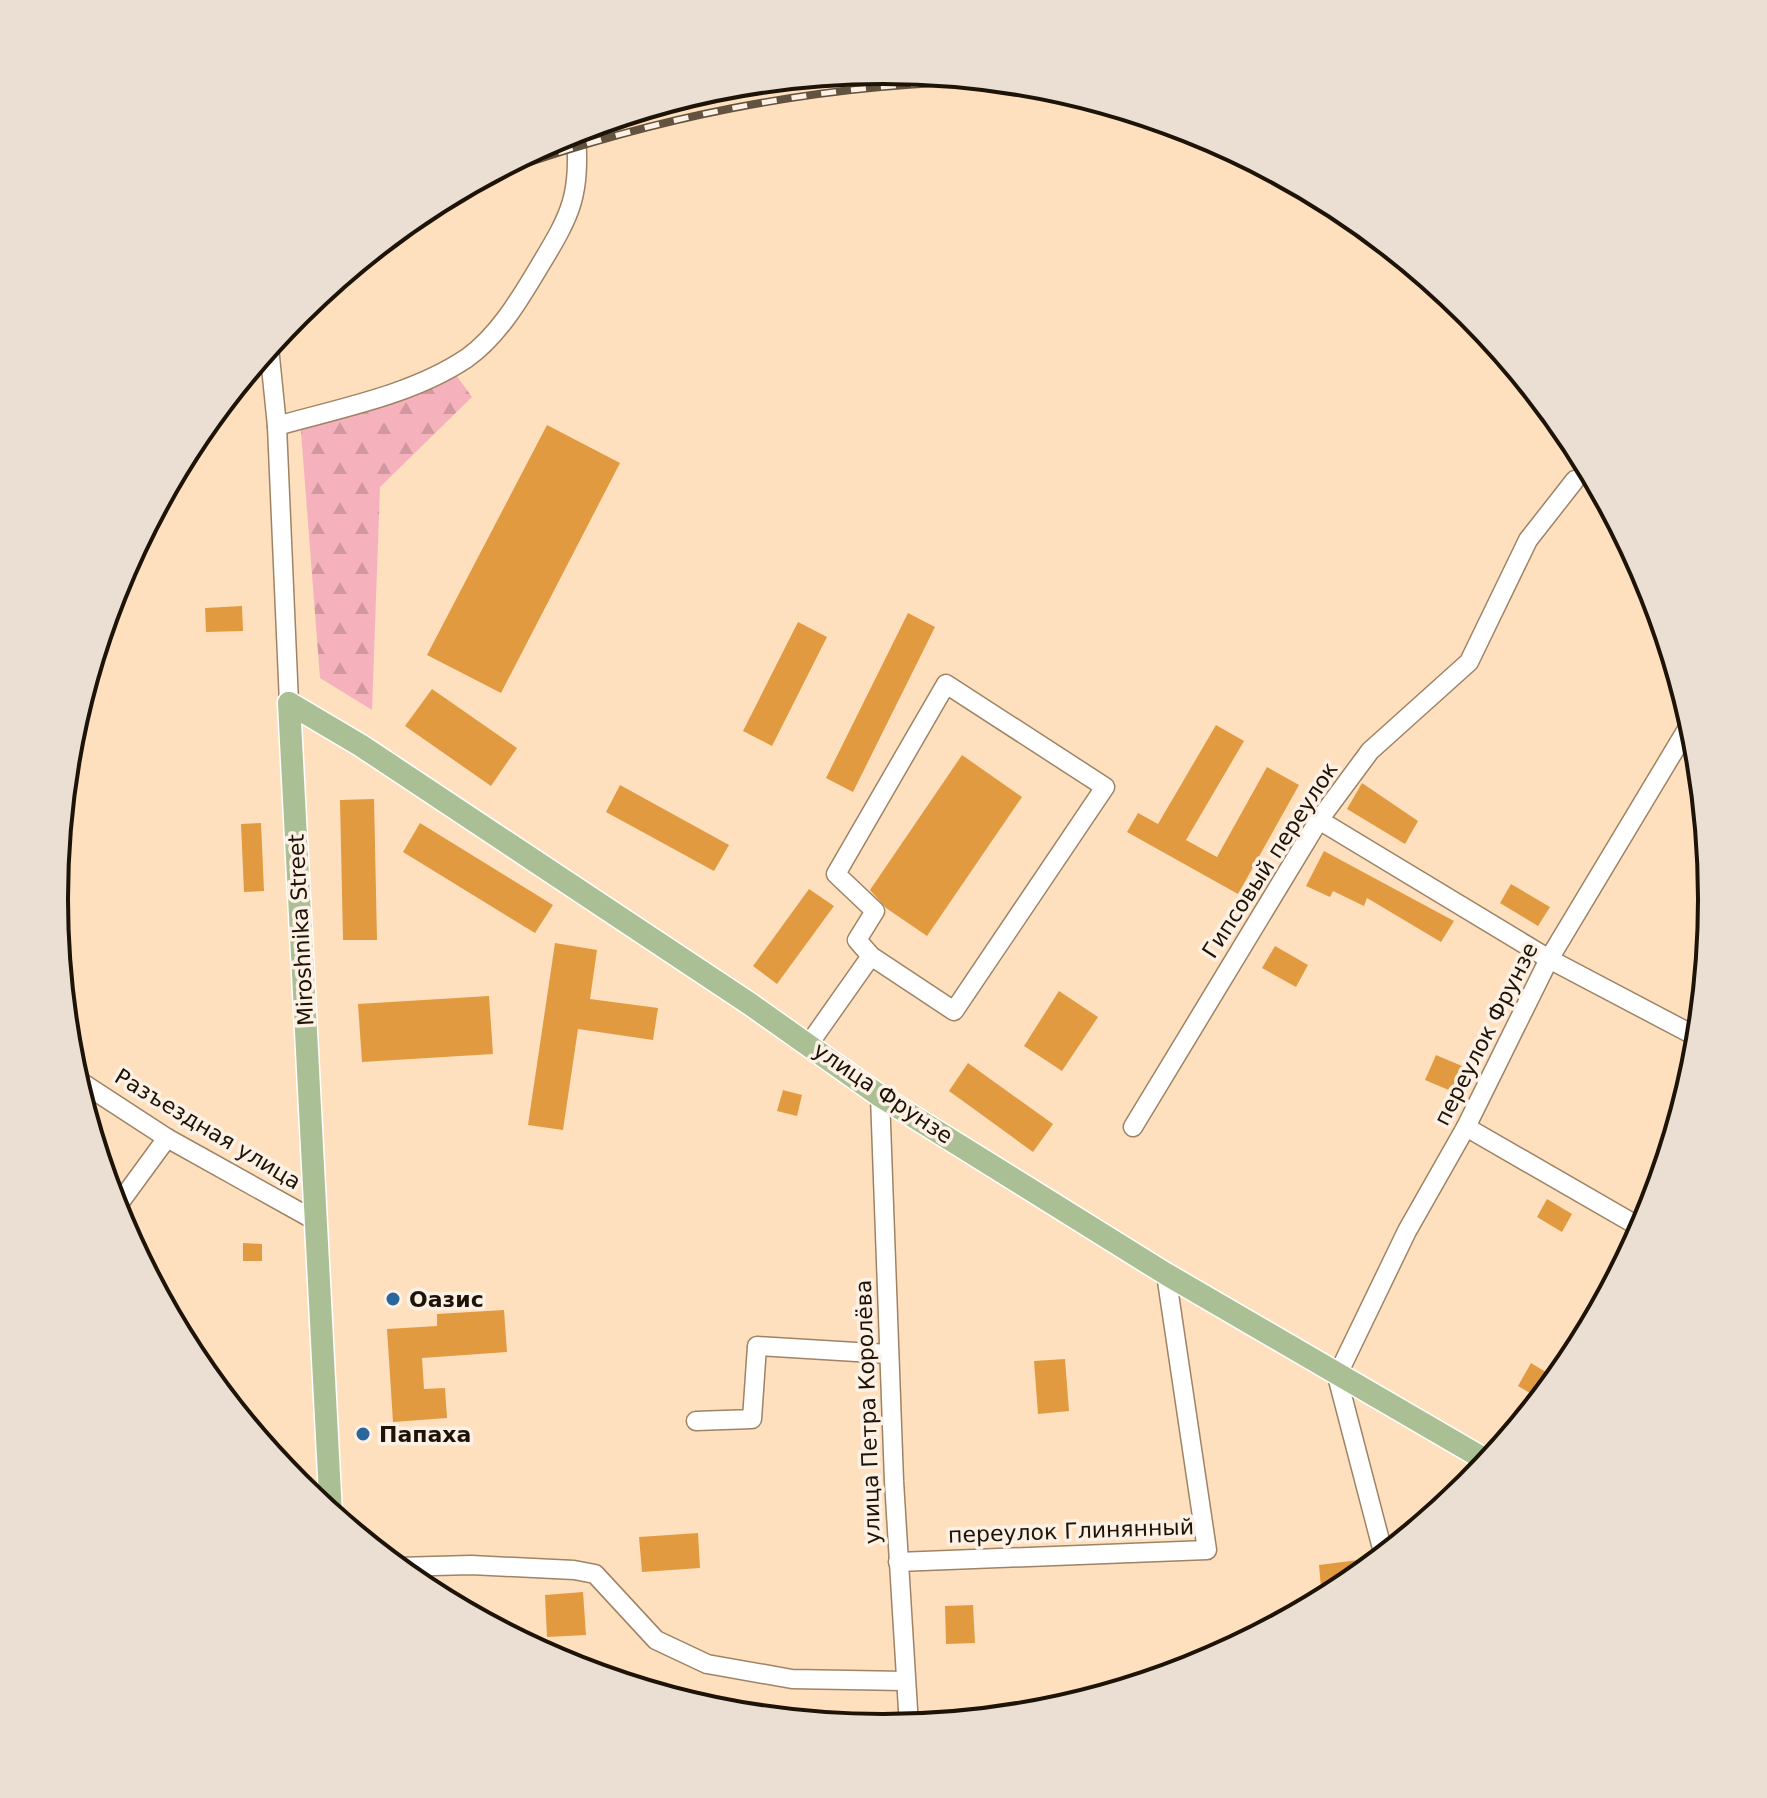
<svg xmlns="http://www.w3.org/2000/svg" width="1767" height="1798" viewBox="0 0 1767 1798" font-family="'DejaVu Sans',sans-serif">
<defs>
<pattern id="forest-firs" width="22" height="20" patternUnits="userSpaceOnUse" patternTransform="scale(2)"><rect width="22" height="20" fill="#f6b2bc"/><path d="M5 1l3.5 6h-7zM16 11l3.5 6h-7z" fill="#d298a0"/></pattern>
</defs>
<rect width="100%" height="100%" fill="#fee0bf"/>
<polygon fill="url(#forest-firs)" points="451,368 472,397 380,487 372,710 320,678 300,419"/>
<g fill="#e29a40">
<polygon points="547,425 620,463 501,693 427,655"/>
<polygon points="242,606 243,631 206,632 205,608"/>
<polygon points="908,613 935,627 853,792 826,778"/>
<polygon points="798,622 827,637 772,746 743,731"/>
<polygon points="432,689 517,748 491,786 405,726"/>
<polygon points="1216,725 1244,741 1186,840 1217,857 1267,767 1299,785 1238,894 1127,832 1138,813 1158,824"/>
<polygon points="962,755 1022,797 927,936 886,908 870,890"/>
<polygon points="1362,783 1418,821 1405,844 1347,809"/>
<polygon points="620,785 729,845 714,871 606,812"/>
<polygon points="374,799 377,940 343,940 340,800"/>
<polygon points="261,823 264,891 244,892 241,824"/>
<polygon points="420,823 553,905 535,933 403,852"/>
<polygon points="1324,851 1454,921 1441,942 1367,898 1364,906 1333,891 1330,897 1306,886"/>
<polygon points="1511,884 1550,907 1538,926 1500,903"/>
<polygon points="809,889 834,906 777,984 753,966"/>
<polygon points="555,943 597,950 590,999 658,1008 653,1040 578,1029 563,1130 528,1125"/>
<polygon points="1275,946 1308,965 1296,987 1262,968"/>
<polygon points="1059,991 1098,1017 1062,1071 1024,1046"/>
<polygon points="489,996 493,1054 362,1062 358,1004"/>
<polygon points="1436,1055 1462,1066 1451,1091 1425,1080"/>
<polygon points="968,1063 1053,1124 1033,1152 949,1091"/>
<polygon points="783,1090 802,1095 797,1116 777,1111"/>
<polygon points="1547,1199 1572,1214 1562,1232 1537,1217"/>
<polygon points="243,1243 262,1244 262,1261 243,1261"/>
<polygon points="504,1310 507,1352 422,1358 424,1389 445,1388 447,1418 393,1422 387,1329 437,1326 437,1314"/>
<polygon points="1065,1359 1069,1411 1038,1414 1034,1361"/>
<polygon points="1531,1363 1554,1377 1540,1399 1518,1386"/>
<polygon points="698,1533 700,1568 642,1572 639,1537"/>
<polygon points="1366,1559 1368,1570 1351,1583 1321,1587 1319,1565"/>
<polygon points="583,1592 586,1635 547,1637 545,1595"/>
<polygon points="973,1605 975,1643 946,1644 945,1606"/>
</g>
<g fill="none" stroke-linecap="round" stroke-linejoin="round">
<defs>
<g id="minor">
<polyline points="269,347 277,426 289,703"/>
<path d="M277 426C340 408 412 395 467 358 498 336 520 299 539 267 573 211 580 196 576 130"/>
<polyline points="1319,820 1549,959 1699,1038"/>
<polyline points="809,1044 871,956 954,1011 1105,787 946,684 836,874 875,911 857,940 871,956"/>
<polyline points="75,1078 167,1138 316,1221"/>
<polyline points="880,1096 894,1481 909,1726"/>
<polyline points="1133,1127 1319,820 1370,751 1469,662 1528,540 1575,480"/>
<polyline points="1466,1127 1643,1229"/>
<polyline points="115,1209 167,1138"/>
<polyline points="696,1421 752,1419 757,1346 889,1354"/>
<polyline points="1384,1556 1337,1376 1407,1231 1466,1127 1549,959 1692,721"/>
<polyline points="898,1562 1207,1550 1166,1274"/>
<polyline points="397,1567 471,1565 574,1570 595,1574 656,1640 707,1664 792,1679 904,1681"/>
</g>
<g id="major">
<polyline points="289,703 360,745 750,1004 880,1096 1166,1274 1489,1462"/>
<polyline points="289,703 331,1514"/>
</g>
</defs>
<use href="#minor" stroke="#9e8365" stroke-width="21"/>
<use href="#major" stroke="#fff" stroke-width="25"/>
<use href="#minor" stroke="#fff" stroke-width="18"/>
<use href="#major" stroke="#abbf94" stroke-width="22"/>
<defs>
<path id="rail" d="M473 182C645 118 816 83 999 81"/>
</defs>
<use href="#rail" stroke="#62523f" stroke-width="8"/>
<use href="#rail" stroke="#fdf0e4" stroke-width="5" stroke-dasharray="15" stroke-linecap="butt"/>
</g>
<g fill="#29669d" stroke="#fdf0e4" stroke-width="3">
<circle cx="393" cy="1299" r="8"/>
<circle cx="363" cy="1434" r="8"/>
</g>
<g text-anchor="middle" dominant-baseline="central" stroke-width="7" stroke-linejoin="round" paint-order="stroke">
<g font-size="22" fill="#1d1307" stroke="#fdf0e4">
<text transform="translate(1270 860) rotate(-57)">Гипсовый переулок</text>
<text transform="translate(301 930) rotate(-93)">Miroshnika Street</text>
<text transform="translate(1486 1034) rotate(-63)">переулок Фрунзе</text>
<text transform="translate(883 1093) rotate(34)">улица Фрунзе</text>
<text transform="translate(208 1129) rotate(31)">Разъездная улица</text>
<text transform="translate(868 1412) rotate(-92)">улица Петра Королёва</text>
<text transform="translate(1071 1531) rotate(-2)">переулок Глинянный</text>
</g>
<g font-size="22" font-weight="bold" fill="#1d1307" stroke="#fdf0e4" text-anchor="start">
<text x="409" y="1299">Оазис</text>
<text x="379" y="1434">Папаха</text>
</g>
</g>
<path d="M0 0H1767V1798H0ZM68 899a815 815 0 1 1 1630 0a815 815 0 1 1-1630 0Z" fill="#ebded2" fill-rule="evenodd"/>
<path fill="none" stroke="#1d1307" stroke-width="4" d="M68 899a815 815 0 1 1 1630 0a815 815 0 1 1-1630 0Z"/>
</svg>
